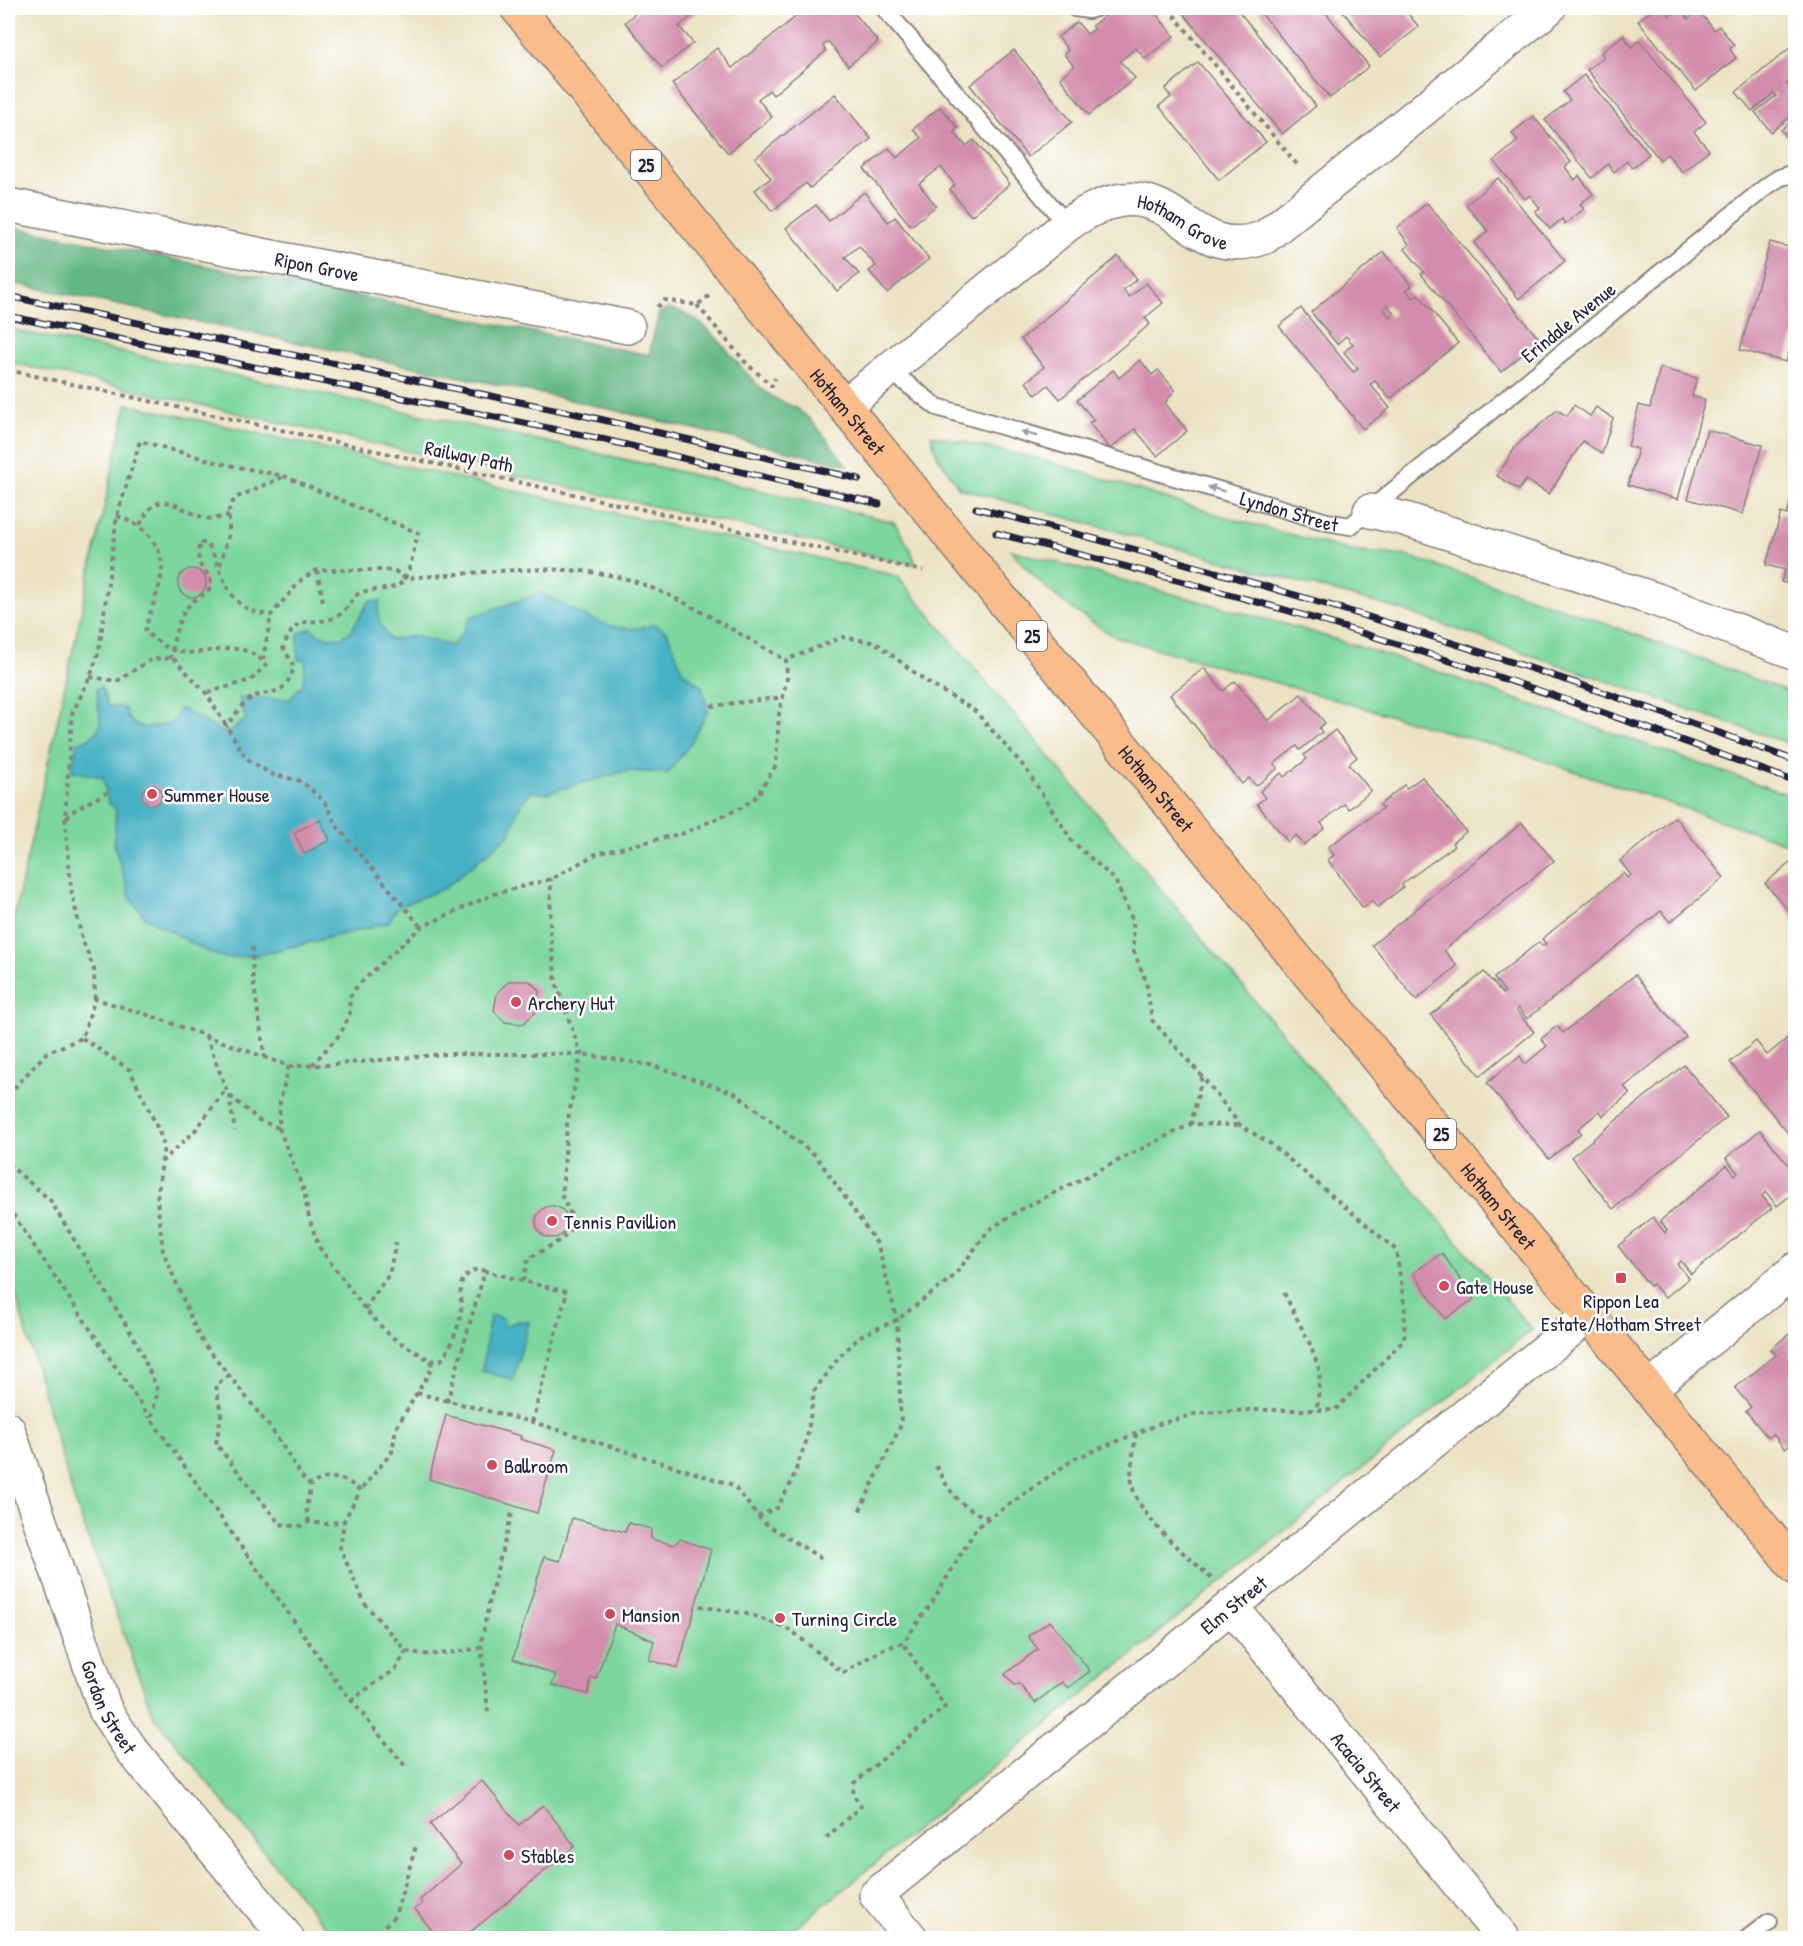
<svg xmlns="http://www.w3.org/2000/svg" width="1803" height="1946" viewBox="0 0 1803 1946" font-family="'Patrick Hand',sans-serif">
<rect width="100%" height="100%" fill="#fff"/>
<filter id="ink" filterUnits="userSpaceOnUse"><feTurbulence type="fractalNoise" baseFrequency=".0167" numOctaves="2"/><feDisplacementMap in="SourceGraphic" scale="12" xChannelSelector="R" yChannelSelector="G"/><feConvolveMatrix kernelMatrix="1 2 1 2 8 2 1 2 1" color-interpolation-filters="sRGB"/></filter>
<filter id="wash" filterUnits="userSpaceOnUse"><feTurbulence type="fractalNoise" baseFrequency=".008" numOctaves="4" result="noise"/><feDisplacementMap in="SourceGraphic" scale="24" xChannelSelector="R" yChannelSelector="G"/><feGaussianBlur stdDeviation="1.35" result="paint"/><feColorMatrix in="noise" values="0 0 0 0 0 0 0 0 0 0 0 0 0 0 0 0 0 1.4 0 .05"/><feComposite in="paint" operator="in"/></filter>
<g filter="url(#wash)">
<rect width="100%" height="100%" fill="#ece3c4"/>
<g fill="#7bd69d" stroke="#4e7c6c" stroke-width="1.5">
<path d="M8 329C304 389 600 451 894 522L911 550 916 565 8 362Z"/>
<polygon points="127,404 897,576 1532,1330 783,1938 334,1938 153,1715 74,1499 8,1269 8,945"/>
<polygon points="931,435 1040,459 1229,518 1352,551 1408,556 1582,615 1795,694 1795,746 1401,610 959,488 937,455"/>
<path d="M1011 550 1302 629 1421 666 1795 797V846L1518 752 1116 637C1074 613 1041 588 1011 550Z"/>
</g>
<path fill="#64b784" stroke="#436c60" stroke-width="1.5" d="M8 226 649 355 659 313 668 308C714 317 732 366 767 393 776 400 789 404 799 410 819 425 831 447 847 465L566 399 8 282Z"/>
<g fill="#46b1c4" stroke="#346a80" stroke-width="1.5">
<path d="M541 593C575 610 616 640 654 624L667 632 683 672 702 686 708 711 690 744 668 773 626 771 547 793 530 792 518 809 510 834 445 888 398 907 388 923 258 955 225 958 206 951 145 917 130 898 114 844 116 809 108 802 103 777 72 771 77 743C113 732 96 715 97 688L101 686 108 706 124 708C130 733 152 728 172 723L180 708 224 733 230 732 246 719 239 698 290 699 303 684 306 660H298V634L311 628 319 635 341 638 352 630 369 601H380C375 617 381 627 390 640L417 636 451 646 462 634 470 617Z"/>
<polygon points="490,1316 502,1318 506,1326 518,1321 529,1322 513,1380 482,1371"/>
</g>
<g id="blocks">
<g fill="#d38dac" fill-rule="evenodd">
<polygon points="642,8 702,8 679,26 693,43 662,68 625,22"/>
<polygon points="800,8 850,8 878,42 848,66 828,41 823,46 826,51 773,95 769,90 758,99 772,117 728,153 672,84 717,48 732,68 803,11"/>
<polygon points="1115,8 1151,8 1174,36 1145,59 1136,48 1120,61 1135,78 1089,115 1060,78 1074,66 1064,54 1068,50 1058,37 1077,22 1087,34 1095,29 1092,26"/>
<polygon points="1179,8 1236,8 1316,106 1282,134"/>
<polygon points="1257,8 1322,8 1369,66 1330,98"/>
<polygon points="1340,8 1403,8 1419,27 1380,57"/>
<polygon points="1654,8 1663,8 1670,16 1679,8 1688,19 1699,11 1714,30 1719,26 1734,45 1730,49 1736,58 1696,91 1638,21"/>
<polygon points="1623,35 1632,47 1639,40 1706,122 1694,132 1709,150 1682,172 1667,154 1660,160 1587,70 1604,57 1601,53"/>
<polygon points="1796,43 1796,76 1786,84 1788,86 1796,80 1796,112 1771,132 1755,112 1776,96 1774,93 1752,111 1736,92"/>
<polygon points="1014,50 1072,122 1028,157 970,85"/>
<polygon points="1198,62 1266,142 1219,180 1159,106 1171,97 1165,89"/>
<polygon points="1584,75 1649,154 1632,168 1627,161 1614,172 1608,164 1592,178 1545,120 1570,100 1563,92"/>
<polygon points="835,94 871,139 810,188 806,183 772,211 755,190 771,178 755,158"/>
<polygon points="940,107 958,128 954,132 966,146 974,140 1010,184 971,216 950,190 955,185 941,167 919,184 936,206 911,226 864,169 889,148 897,158 921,138 913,129"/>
<polygon points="1533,116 1571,162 1565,167 1575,180 1579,176 1593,194 1580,204 1584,209 1565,224 1562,219 1550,229 1535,211 1540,208 1530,195 1525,199 1494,161 1518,141 1512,133"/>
<polygon points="1796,118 1796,147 1781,130"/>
<polygon points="1498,178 1565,261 1519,299 1474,243 1488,231 1466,205"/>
<polygon points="864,192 888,222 895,217 929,259 887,293 869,271 876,266 859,246 845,257 859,274 837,291 786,228 816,205 829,221"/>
<polygon points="1427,203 1540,340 1501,372 1421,274 1424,272 1405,249 1409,244 1397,228"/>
<polygon points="1770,242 1792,248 1793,244 1796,245 1796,329 1786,362 1740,350"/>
<path d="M1384 252 1412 286 1406 290 1413 298 1418 294 1458 343 1390 399 1375 381 1370 384 1390 408 1363 429 1279 326 1301 308 1353 372 1358 369 1344 352 1353 344 1346 336 1337 344 1311 312ZM1387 305 1394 313 1390 317 1383 309Z"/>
<polygon points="1118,256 1137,279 1123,290 1129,297 1146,283 1163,303 1145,318 1150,324 1060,399 1048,385 1036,395 1026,382 1044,367 1021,339"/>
<polygon points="1140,360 1152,375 1158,370 1175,390 1165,403 1187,431 1157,456 1135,429 1110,449 1089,423 1094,420 1077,400 1113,370 1119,378"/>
<polygon points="1660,368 1697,378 1692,396 1705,400 1678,499 1628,485 1638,449 1628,446 1639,405 1650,408"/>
<polygon points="1574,405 1590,416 1596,407 1613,418 1602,454 1583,441 1549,494 1526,480 1519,490 1497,476 1516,446 1557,410 1567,416"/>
<polygon points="1707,430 1762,445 1743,514 1688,499"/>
<polygon points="1792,494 1796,495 1796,586 1781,582 1785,570 1766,565 1781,513 1787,515"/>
<circle cx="192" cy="583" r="14"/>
<polygon points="1204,668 1223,691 1235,681 1268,721 1301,694 1325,723 1319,728 1322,732 1300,750 1297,746 1274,764 1278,768 1256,786 1249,778 1242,784 1170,695"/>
<polygon points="1335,730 1357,757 1349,764 1371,791 1349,809 1344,804 1321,823 1325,828 1304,845 1296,835 1288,842 1257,804 1265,798 1260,791 1281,773 1284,777 1307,759 1304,755"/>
<polygon points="1422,777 1466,832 1452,843 1454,846 1402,884 1403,887 1377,908 1372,901 1363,908 1328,860 1334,855 1328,847 1383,808 1380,805 1404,785 1407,788"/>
<circle cx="152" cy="795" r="10"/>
<polygon points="1675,817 1724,878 1670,922 1661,911 1527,1019 1518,1008 1516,1010 1534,1032 1480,1076 1431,1015 1484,972 1503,994 1505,992 1494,978 1539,942 1542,946 1546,944 1542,939 1623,873 1627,878 1631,875 1620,861"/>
<polygon points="320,820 330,840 304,854 294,832"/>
<polygon points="1522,823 1554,861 1444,950 1457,966 1416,1000 1372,945"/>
<polygon points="1796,858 1796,920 1765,883"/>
<polygon points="1635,975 1686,1037 1624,1087 1630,1093 1603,1116 1600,1111 1578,1129 1581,1133 1549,1159 1487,1083 1520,1056 1525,1064 1547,1046 1541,1039 1557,1026 1563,1033"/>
<polygon points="509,981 530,981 539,991 536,1012 523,1024 505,1022 494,1011 497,993"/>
<polygon points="1790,1036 1796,1043 1796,1143 1730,1062 1756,1041 1767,1055"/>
<polygon points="1684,1065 1727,1117 1613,1209 1571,1157"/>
<polygon points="1760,1130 1796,1174 1796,1191 1777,1206 1766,1192 1762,1196 1772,1208 1691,1274 1681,1261 1677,1264 1689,1278 1665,1298 1653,1284 1650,1286 1618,1246 1653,1217 1665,1233 1667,1230 1660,1221 1727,1165 1735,1175 1738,1173 1726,1158"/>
<circle cx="552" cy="1222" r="16"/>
<polygon points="1442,1253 1474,1299 1445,1319 1413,1273"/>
<polygon points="1790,1333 1796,1339 1796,1452 1790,1445 1785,1449 1773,1434 1768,1438 1746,1411 1751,1407 1735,1388 1776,1355 1771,1349"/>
<polygon points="446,1415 521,1436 520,1439 556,1450 537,1513 429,1479"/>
<polygon points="572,1518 625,1532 629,1523 651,1529 651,1539 674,1545 680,1539 711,1550 678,1668 649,1660 654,1641 615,1624 596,1679 591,1678 588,1694 552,1685 556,1675 513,1659 544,1557 560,1561"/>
<polygon points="1050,1621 1090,1671 1068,1688 1062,1682 1035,1703 1019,1684 1015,1686 1005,1674 1038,1649 1028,1636"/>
<polygon points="482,1781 519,1825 543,1805 575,1846 463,1938 438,1938 415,1909 422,1904 420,1900 461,1864 430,1824"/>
</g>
</g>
</g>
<g filter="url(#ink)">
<use href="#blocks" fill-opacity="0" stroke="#878280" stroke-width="1.5"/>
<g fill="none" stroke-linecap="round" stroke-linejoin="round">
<defs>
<g id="service">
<polyline points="884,8 1067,225"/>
<polyline points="1075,8 1089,10 1095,8"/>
<path id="s1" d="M889 370 937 407 1327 522 1350 526 1767 186 1779 178 1796 172"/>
<polyline points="1748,1938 1769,1922"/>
</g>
<g id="minor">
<path id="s2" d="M8 205 628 327"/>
<path id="s3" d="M844 406 1067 225C1174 149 1180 270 1265 237L1549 8"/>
<polyline points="1370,511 1405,519 1657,600 1796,653"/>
<polyline points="1649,1389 1796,1269"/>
<path id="s4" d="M8 1429 106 1712 131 1749 287 1938"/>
<path id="s5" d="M1231 1606 1503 1938"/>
<path id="s6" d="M911 1938 876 1895 1589 1315"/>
</g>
<g id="primary">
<path id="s7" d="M517 8 899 473"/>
<path id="s8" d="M950 536 1796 1568"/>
</g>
</defs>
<use href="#service" stroke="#878280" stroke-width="20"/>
<use href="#minor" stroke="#878280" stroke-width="36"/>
<use href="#primary" stroke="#878280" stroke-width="36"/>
<g stroke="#878280" stroke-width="4" stroke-dasharray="4.5 4.5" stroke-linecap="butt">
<polyline points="1168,8 1299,167"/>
<polyline points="697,305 747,364 772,386 775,378"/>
<polyline points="657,307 665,300 697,305 709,296"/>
<polyline points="8,370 923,571"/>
<path d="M117 516C136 523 145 528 156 546 172 574 150 603 145 632 153 637 163 647 173 650 208 661 236 632 266 665L251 680 206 693"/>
<path d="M140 525C159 484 176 509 205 518 212 520 222 517 229 516"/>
<polyline points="220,565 229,533 229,510 235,498 283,477"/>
<polyline points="317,570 323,602"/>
<path d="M170 659C174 639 178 612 196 599 202 595 208 595 210 587 214 577 202 571 199 562 198 557 199 549 199 543H207C227 577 225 611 271 615L302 579 317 570H383L395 571 405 578C476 574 569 559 636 582 689 600 737 634 786 660"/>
<polyline points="263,660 271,615"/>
<polyline points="90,677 117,681 152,659 173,658 206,693 246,758 271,774 301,781 324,801 336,825 421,927"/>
<polyline points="711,706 785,697"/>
<polyline points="66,818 76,809 108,792"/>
<polyline points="252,947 253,979 265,1059"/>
<path d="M95 999 94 969 82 939 71 888 65 818 72 714 90 677 99 651 117 516 140 441 223 464 284 476 418 533C414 547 412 565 405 578 398 592 375 588 362 592 351 596 349 609 339 615 312 631 301 606 283 647L294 667C282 704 268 685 247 701 239 707 233 719 226 727"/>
<polyline points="206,1036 229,1096 235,1131"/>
<path d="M82 1038 130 1070 159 1131 164 1146 157 1200 163 1251 199 1337 272 1430 305 1481 311 1485C327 1473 347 1477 360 1491L344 1521 340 1548 365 1604 406 1651 396 1669 351 1700"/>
<polyline points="312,1065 341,1033 350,1013 349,998 357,986 421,927 494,894 551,879 596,854 684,833 741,808 757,796 776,765 779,713 787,678 786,660 843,637 876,643 927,682 975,711 1026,769 1072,841 1115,880 1133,921 1134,952 1146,981 1152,1020 1202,1076 1240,1125 1271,1144 1396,1250 1405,1308 1404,1340 1335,1410 1252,1410 1199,1413 1159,1424 1074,1459 977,1527 933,1601 903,1643 883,1649 843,1673 792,1631 752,1615 695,1605"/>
<polyline points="289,1066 280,1101 279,1128 304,1191 309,1218 319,1247 365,1309 390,1336 431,1361 432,1368 396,1428 392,1452 360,1491"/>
<polyline points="1202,1077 1191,1124 1240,1125"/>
<polyline points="8,1095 46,1053 82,1038 95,999 143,1013 289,1066 327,1065 446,1054 581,1054 651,1065 735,1093 816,1156 878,1245 897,1320 901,1425 858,1514"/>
<polyline points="230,1096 259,1120 279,1128"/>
<polyline points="161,1162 194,1132 226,1089"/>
<polyline points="8,1164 50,1200 137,1343 158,1391 151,1419 342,1689 405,1766"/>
<polyline points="8,1207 150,1418"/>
<polyline points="1284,1293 1310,1344 1320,1372 1317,1410"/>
<polyline points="365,1309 389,1274 396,1242"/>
<path d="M431 1361 441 1360C450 1350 457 1331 460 1317 465 1296 451 1280 477 1269L485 1271"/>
<polyline points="230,1375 216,1385 221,1415 216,1444 280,1524 298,1527 309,1522 326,1524 344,1521"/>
<polyline points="417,1393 536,1423 733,1485 763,1522 822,1559"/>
<polyline points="447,1402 485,1271 523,1281"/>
<polyline points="532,1422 567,1292 523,1281 528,1259 562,1239 571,1229 572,1217 562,1197 567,1124 581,1054 556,983 550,930 551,879"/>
<path d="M1136 1434C1134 1453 1127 1476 1135 1494 1149 1527 1186 1554 1212 1579"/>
<path d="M936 1466C950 1492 960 1509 990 1518"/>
<polyline points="758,1516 777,1508 791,1483 807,1439 814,1391 839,1357 862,1335 897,1320 954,1276 989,1230 1018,1211 1191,1124"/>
<polyline points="309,1522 306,1507 311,1485"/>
<path d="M406 1651C432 1658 455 1652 480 1648"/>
<polyline points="488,1712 481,1643 491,1593 512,1513"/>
<polyline points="826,1838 861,1806 853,1795 854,1783 945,1707 903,1643"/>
<polyline points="372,1938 395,1916 416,1846"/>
</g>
<use href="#service" stroke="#fff" stroke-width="16"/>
<use href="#minor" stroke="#fff" stroke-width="33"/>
<use href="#primary" stroke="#fabc8b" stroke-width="33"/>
<defs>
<g id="rail">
<polyline points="8,296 573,413 859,479"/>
<polyline points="8,316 601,439 879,504"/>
<path d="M976 508C1254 578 1527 661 1796 761"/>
<path d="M996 533C1094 558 1192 583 1289 611 1460 661 1628 720 1796 782"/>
</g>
</defs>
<use href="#rail" stroke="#22223b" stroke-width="7"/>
<use href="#rail" stroke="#fff" stroke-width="4.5" stroke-dasharray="14" stroke-linecap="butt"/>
<defs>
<polyline id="primary-bridge" points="899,473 950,536"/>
</defs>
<use href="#primary-bridge" stroke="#878280" stroke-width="36" stroke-linecap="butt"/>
<use href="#primary-bridge" stroke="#fabc8b" stroke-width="33"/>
</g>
<defs><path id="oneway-solid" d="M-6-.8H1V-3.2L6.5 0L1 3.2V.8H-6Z" transform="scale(1.5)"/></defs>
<g fill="#9c9ca7">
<use href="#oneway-solid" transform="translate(1029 434) rotate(-164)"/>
<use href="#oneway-solid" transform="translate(1216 489) rotate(-164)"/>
</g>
</g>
<g fill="#d1495b" stroke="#fff" stroke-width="2">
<circle cx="152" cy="794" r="6"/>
<circle cx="516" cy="1002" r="6"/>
<circle cx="552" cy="1221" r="6"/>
<rect x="1615" y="1272" width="12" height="12" rx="3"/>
<circle cx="1444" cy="1286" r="6"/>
<circle cx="492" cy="1465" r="6"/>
<circle cx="610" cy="1614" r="6"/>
<circle cx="780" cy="1618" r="6"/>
<circle cx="509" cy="1855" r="6"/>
</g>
<g text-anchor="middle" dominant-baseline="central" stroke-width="5" stroke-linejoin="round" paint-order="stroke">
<g fill="#fff" stroke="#646476" stroke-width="1.5">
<rect x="631" y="150" width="30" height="30" rx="4.5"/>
<rect x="1017" y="621" width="30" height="30" rx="4.5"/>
<rect x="1426" y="1119" width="30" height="30" rx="4.5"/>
</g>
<g font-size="18" font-weight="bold" fill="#22223b">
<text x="646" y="165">25</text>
<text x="1032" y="636">25</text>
<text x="1441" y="1134">25</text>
</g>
<g font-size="20" fill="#22223b" stroke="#fff">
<text stroke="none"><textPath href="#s3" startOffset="414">Hotham Grove</textPath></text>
<text stroke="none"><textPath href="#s2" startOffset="315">Ripon Grove</textPath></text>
<text transform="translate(1568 322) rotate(-39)">Erindale Avenue</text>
<text stroke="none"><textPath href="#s7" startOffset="522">Hotham Street</textPath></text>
<text transform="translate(469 456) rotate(12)">Railway Path</text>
<text stroke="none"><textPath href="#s1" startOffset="428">Lyndon Street</textPath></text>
<text stroke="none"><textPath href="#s8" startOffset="326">Hotham Street</textPath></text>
<text stroke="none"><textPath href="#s8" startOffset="866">Hotham Street</textPath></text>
<text stroke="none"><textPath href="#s6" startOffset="516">Elm Street</textPath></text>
<text stroke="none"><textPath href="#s4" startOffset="296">Gordon Street</textPath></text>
<text stroke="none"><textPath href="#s5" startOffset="214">Acacia Street</textPath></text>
</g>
<g font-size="20" fill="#22223b" stroke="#fff" text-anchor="start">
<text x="164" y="794">Summer House</text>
<text x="528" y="1002">Archery Hut</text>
<text x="564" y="1221">Tennis Pavillion</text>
<text x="1456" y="1286">Gate House</text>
<text x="1621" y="1300" text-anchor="middle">Rippon Lea<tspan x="1621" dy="23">Estate/Hotham Street</tspan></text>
<text x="504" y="1465">Ballroom</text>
<text x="622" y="1614">Mansion</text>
<text x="792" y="1618">Turning Circle</text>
<text x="521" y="1855">Stables</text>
</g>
</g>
<rect width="1803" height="1946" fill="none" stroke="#fff" stroke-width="30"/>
</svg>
